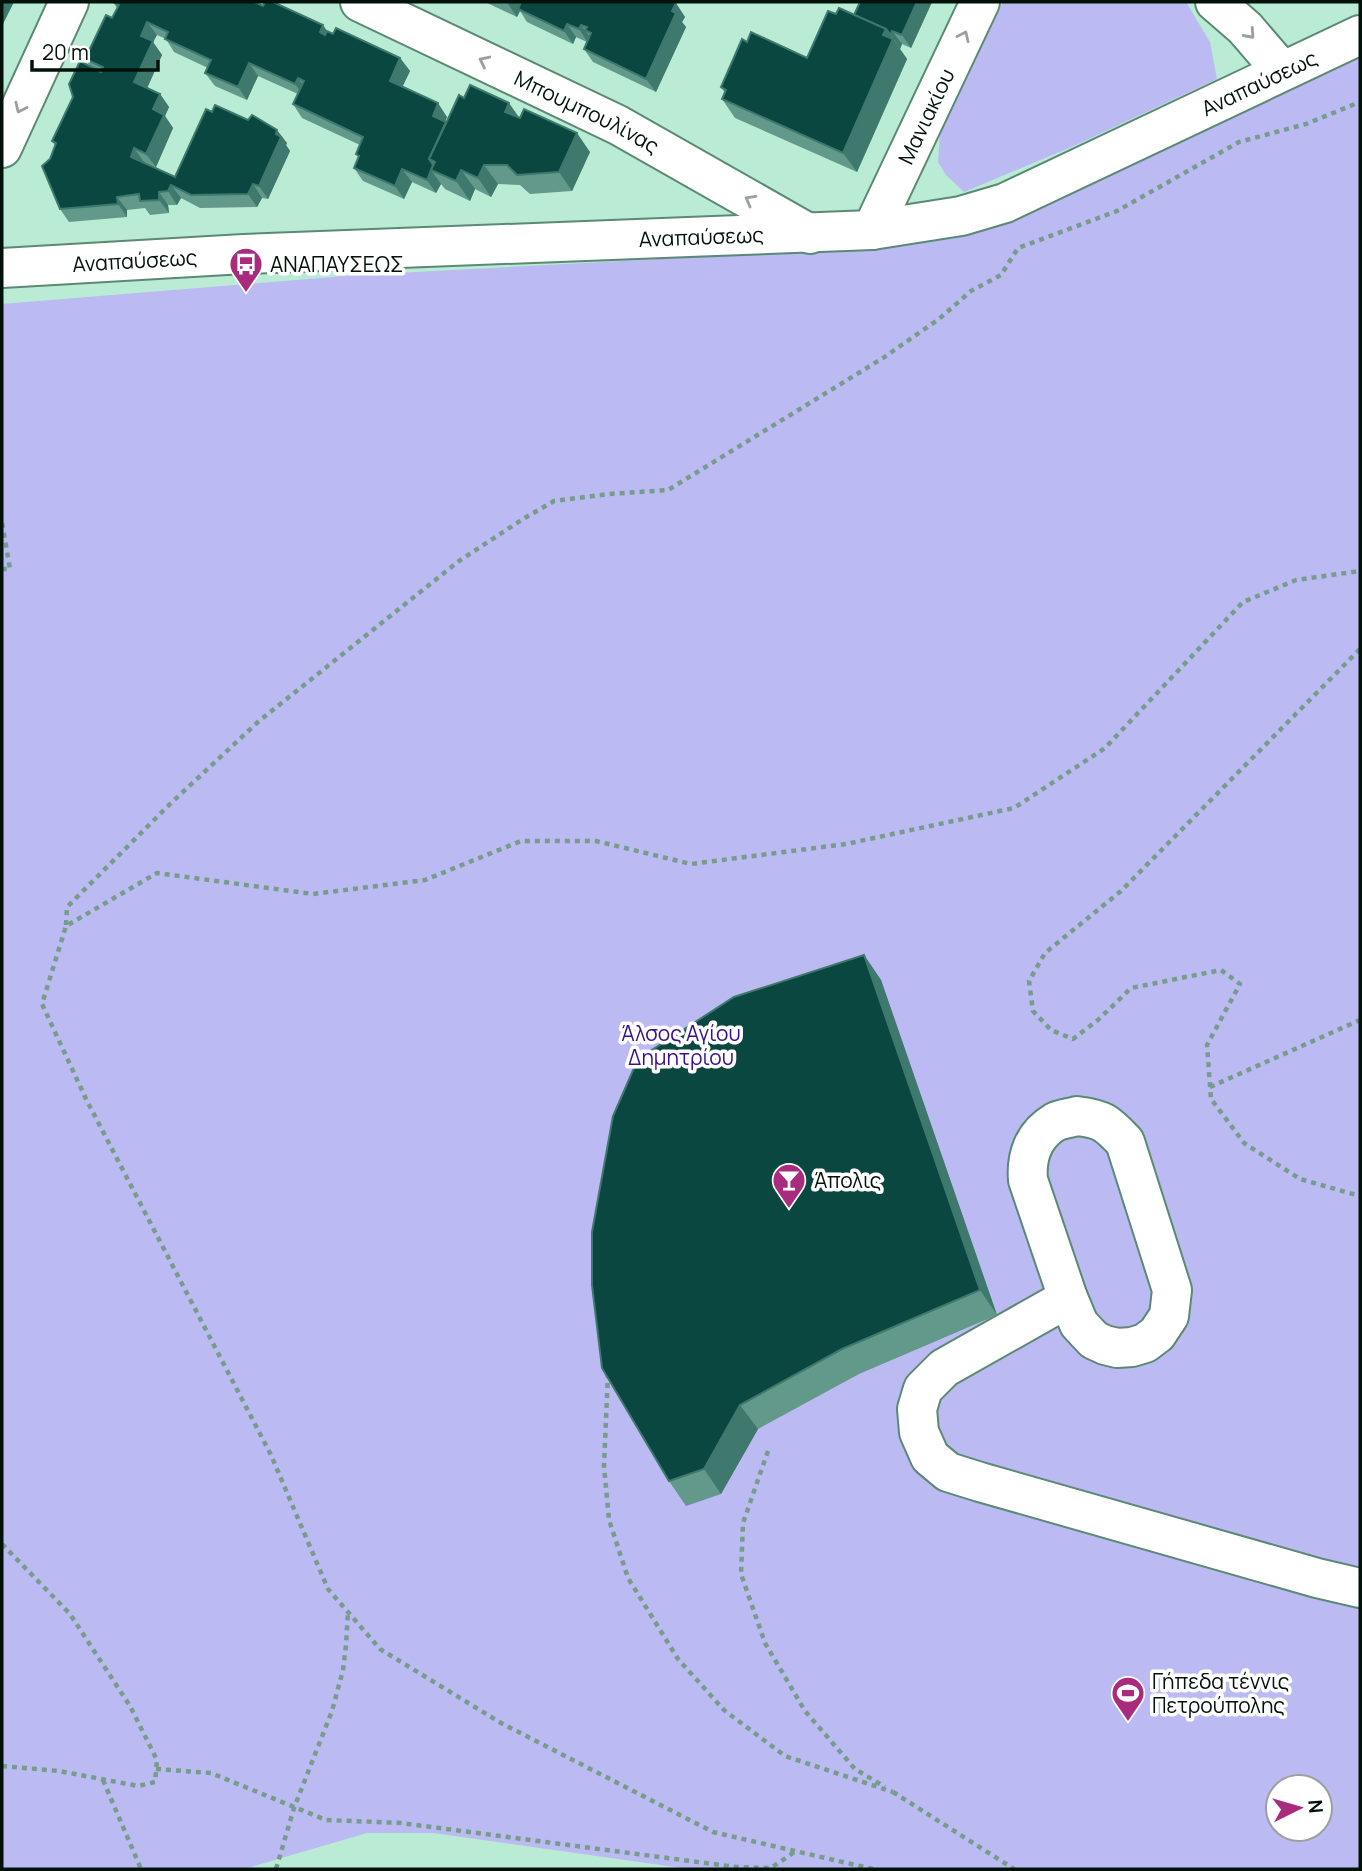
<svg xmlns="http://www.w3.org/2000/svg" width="1362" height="1871" viewBox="0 0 1362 1871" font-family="Manrope,sans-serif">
<rect width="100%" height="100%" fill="#baebd4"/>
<g fill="#bbbaf2" fill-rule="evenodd">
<polygon points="1003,2 1186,2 1210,42 1217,79 1076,145 964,192 946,175 938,162 940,133"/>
<path d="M1360 57V1869H689L433 1833H367L244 1869H2V304L358 275 848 249 911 244 976 231 1051 200ZM1278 1787H1320V1829H1278Z"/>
</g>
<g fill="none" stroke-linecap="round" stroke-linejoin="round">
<defs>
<g id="minor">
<path id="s1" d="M360 2 618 125 810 234"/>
<polyline points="1215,2 1245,28 1282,71"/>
<polyline points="2,148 69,2"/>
<path id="s2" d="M872 230 980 2"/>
<path id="s3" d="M2 268 244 254 872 230 961 216 1005 203 1360 35"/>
<path d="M1077 1116C1103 1119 1107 1123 1125 1142L1172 1290 1169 1316 1157 1334 1145 1343 1132 1347 1117 1348 1105 1345 1094 1340 1079 1324 1068 1298 1028 1180C1026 1157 1033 1135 1055 1122 1061 1119 1070 1118 1077 1116Z"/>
<polyline points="1068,1298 944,1368 923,1389 917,1409 919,1432 930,1457 948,1472 980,1482 1317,1578 1360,1588"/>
</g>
</defs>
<use href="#minor" stroke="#5b8974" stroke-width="42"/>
<g stroke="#779c8b" stroke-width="4.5" stroke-dasharray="5 5" stroke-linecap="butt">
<polyline points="2,523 10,569 2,569"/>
<polyline points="1360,649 1121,891 1045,953 1029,981 1033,1011 1051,1030 1073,1039 1098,1020 1131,988 1221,970 1240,984 1207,1045 1211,1099 1244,1143 1300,1179 1360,1196"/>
<polyline points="66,925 67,907 170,804 259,721 459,561 523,519 554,501 609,494 668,490 883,358 939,319 971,291 1001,275 1018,248 1117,211 1239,142 1306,124 1360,102"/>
<polyline points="1210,1087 1360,1020"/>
<polyline points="608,1373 604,1466 609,1520 628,1578 678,1659 724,1710 785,1756 893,1792"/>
<polyline points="768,1451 743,1523 741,1574 765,1643 805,1711 855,1769 885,1787"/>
<polyline points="2,1544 70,1614 130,1706 157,1760 155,1782 138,1786 59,1771 2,1766"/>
<polyline points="156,1769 211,1773 326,1820 401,1823 736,1867 771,1868 796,1851"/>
<polyline points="103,1780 141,1869"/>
<polyline points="893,1792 1014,1869"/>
<polyline points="276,1869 294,1808 332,1711 343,1670 346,1645 348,1612"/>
<polyline points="873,1869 713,1832 501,1723 380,1649 328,1589 271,1455 86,1099 42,1004 66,926 157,873 313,894 425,880 521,841 596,841 691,864 846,844 1014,808 1105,748 1243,602 1296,580 1360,571"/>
</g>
<use href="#minor" stroke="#fff" stroke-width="38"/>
</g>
<g fill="#62998a">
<polygon points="113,2 263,5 333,34 400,58 410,71 402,87 447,117 445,122 520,118 590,152 572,191 530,194 520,185 498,184 491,197 475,189 470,201 445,189 441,184 436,193 412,182 404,199 363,181 354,168 359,158 356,154 360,145 302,118 293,104 298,94 258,76 247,100 215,86 205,73 208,68 174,52 166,39 157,35 153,42 162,55 147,88 160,94 169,107 165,116 173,128 156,167 144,162 175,177 212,112 287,143 286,145 290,151 268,199 262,198 257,207 200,208 181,198 177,205 168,205 169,213 150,215 145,208 127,210 127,217 69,222 60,209 50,159 55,145 52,141 90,66 85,59 112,18 117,8"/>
<polygon points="485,2 672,2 685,17 682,22 686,27 656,92 593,62 584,49 587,42 576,37 573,44 527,22 520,11 517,17"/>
<polygon points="932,2 911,48 902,44 900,49 907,59 857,172 735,118 722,99 725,93 721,87 747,42 807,58 836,14 854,15"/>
<polygon points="864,955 881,980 997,1315 859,1374 758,1429 721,1494 686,1506 669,1481"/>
</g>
<g fill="#3f786d">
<polygon points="2,2 14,2 2,26"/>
<polygon points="509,2 519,2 522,6 518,9 520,11 517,17 508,4"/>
<polygon points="917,2 932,2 911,48 902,35"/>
<polygon points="676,3 685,17 682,22 686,27 656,92 646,79"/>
<polygon points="147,22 157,35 153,42 162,55 144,95 134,82 141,36"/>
<polygon points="567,24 576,37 573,44 564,31"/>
<polygon points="323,25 332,38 320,32"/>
<polygon points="581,25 591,38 588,43 579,29"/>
<polygon points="886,29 907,59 857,172 843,153 883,35"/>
<polygon points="892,31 902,44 900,49 891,35"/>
<polygon points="400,58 410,71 399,94 390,81"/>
<polygon points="249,63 258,76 247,100 238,87"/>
<polygon points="298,78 308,92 305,98 295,84"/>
<polygon points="160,94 169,107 165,116 173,128 156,167 146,154 153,109"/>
<polygon points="438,103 447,117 442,129 433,116"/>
<polygon points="509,103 523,123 505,112"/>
<polygon points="277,130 287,143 286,145 290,151 268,199 259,186"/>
<polygon points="577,133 590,152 572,191 559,172"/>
<polygon points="134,148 144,162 140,170 131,157"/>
<polygon points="484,165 498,184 491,197 478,178"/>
<polygon points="402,169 412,182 404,199 395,186"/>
<polygon points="431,170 441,184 436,193 427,180"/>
<polygon points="461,170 475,189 470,201 456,181"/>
<polygon points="253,184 262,198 257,207 248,194"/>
<polygon points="171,185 181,198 177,205 168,191"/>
<polygon points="159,192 168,205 169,213 159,200"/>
<polygon points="117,197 127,210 127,217 118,204"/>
<polygon points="864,955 881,980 997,1315 980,1290"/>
<polygon points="740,1405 758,1429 721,1494 704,1469"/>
</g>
<g fill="#0a4741" stroke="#3f786d" stroke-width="2">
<polygon points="113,2 254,2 263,6 265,2 273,2 323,25 320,32 325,35 327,31 333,34 336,28 400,58 390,81 438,103 433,116 446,122 429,159 433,165 427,180 402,169 395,186 354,168 359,156 356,154 363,137 293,104 304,81 298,78 295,84 249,63 238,87 205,73 211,60 165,39 168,32 147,22 141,36 153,41 134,82 160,94 153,109 164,115 146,154 134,148 131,157 175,177 206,109 212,112 215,105 248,120 252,115 277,130 276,134 281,137 259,186 253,184 248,194 191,195 171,185 168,191 159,192 159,200 140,201 139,194 117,197 118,204 60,209 42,166 50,159 56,143 52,141 73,97 69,84 80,61 101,72 103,67 85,59 106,15 112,18 119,5"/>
<polygon points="521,2 672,2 676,3 672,11 676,13 646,79 584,49 591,33 585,30 587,27 581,25 579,29 567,24 564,31 518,9"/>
<polygon points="860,2 917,2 902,35 892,31 891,35 886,29 854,15"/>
<polygon points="839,8 886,29 883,35 893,39 843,153 722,99 726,90 721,87 742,39 747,42 751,32 807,58 828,11 836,14"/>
<polygon points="470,85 509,103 505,112 520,118 524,109 577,133 559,172 517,175 507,165 484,165 478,178 461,170 456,181 431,170 435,162 429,159 448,119 459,95 464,98"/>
<polygon points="864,955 980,1290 842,1349 740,1405 704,1469 669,1481 602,1368 592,1285 592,1232 613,1116 638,1059 734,997"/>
</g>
<defs><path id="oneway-chevron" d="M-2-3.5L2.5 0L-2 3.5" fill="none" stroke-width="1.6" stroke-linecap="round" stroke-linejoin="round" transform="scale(1.75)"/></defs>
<g stroke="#9aa09d">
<use href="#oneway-chevron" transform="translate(1250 34) rotate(48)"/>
<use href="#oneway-chevron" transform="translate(964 36) rotate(-65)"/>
<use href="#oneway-chevron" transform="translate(484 61) rotate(-154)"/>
<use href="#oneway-chevron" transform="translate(20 108) rotate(115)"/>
<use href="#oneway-chevron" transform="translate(750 200) rotate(-151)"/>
</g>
<defs>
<symbol id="bus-pin" viewBox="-11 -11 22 30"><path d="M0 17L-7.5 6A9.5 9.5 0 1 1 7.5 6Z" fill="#a82b7e" stroke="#fff"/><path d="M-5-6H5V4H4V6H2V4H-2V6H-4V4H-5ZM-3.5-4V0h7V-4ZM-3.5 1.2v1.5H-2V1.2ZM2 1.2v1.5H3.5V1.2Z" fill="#fff"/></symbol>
<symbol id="bar-pin" viewBox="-11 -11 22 30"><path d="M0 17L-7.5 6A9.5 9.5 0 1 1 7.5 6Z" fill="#a82b7e" stroke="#fff"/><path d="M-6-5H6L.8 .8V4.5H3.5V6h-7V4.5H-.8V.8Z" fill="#fff"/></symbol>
<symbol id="stadium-pin" viewBox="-11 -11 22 30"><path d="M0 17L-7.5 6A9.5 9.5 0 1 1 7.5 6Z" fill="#a82b7e" stroke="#fff"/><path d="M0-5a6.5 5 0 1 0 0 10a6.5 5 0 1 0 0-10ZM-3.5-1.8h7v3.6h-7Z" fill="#fff"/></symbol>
</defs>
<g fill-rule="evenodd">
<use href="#bus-pin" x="227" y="245" width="38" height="52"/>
<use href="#bar-pin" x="770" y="1161" width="38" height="52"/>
<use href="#stadium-pin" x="1109" y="1674" width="38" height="52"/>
</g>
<g text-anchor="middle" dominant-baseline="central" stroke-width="7" stroke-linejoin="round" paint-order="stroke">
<g font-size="21" fill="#02120a" stroke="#fff">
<text stroke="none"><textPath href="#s3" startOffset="1288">Αναπαύσεως</textPath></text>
<text stroke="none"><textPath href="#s1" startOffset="252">Μπουμπουλίνας</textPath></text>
<text stroke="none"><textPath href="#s2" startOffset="126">Μανιακίου</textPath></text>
<text stroke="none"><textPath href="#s3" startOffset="700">Αναπαύσεως</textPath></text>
<text stroke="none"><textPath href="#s3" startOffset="133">Αναπαύσεως</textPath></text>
</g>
<g font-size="21" fill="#02120a" stroke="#fff" text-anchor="start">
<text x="270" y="264">ΑΝΑΠΑΥΣΕΩΣ</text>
<text x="814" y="1180">Άπολις</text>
<text x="1152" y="1681">Γήπεδα τέννις<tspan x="1152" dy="24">Πετρούπολης</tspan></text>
</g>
<g font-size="21" fill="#36118d" stroke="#fff">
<text x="681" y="1033">Άλσος Αγίου<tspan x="681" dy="24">Δημητρίου</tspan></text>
</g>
</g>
<rect width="1362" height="1871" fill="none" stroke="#02120a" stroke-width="7"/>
<g transform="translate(1299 1808) rotate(85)"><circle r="33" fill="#ffffff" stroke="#9aa09d" stroke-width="2"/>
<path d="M0-5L12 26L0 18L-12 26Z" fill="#a82b7e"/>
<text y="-10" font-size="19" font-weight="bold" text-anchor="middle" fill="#02120a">N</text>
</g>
<path d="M32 60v10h126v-10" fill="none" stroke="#02120a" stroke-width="3.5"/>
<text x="42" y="60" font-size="21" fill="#02120a" stroke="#ffffff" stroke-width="5" paint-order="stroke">20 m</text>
</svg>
